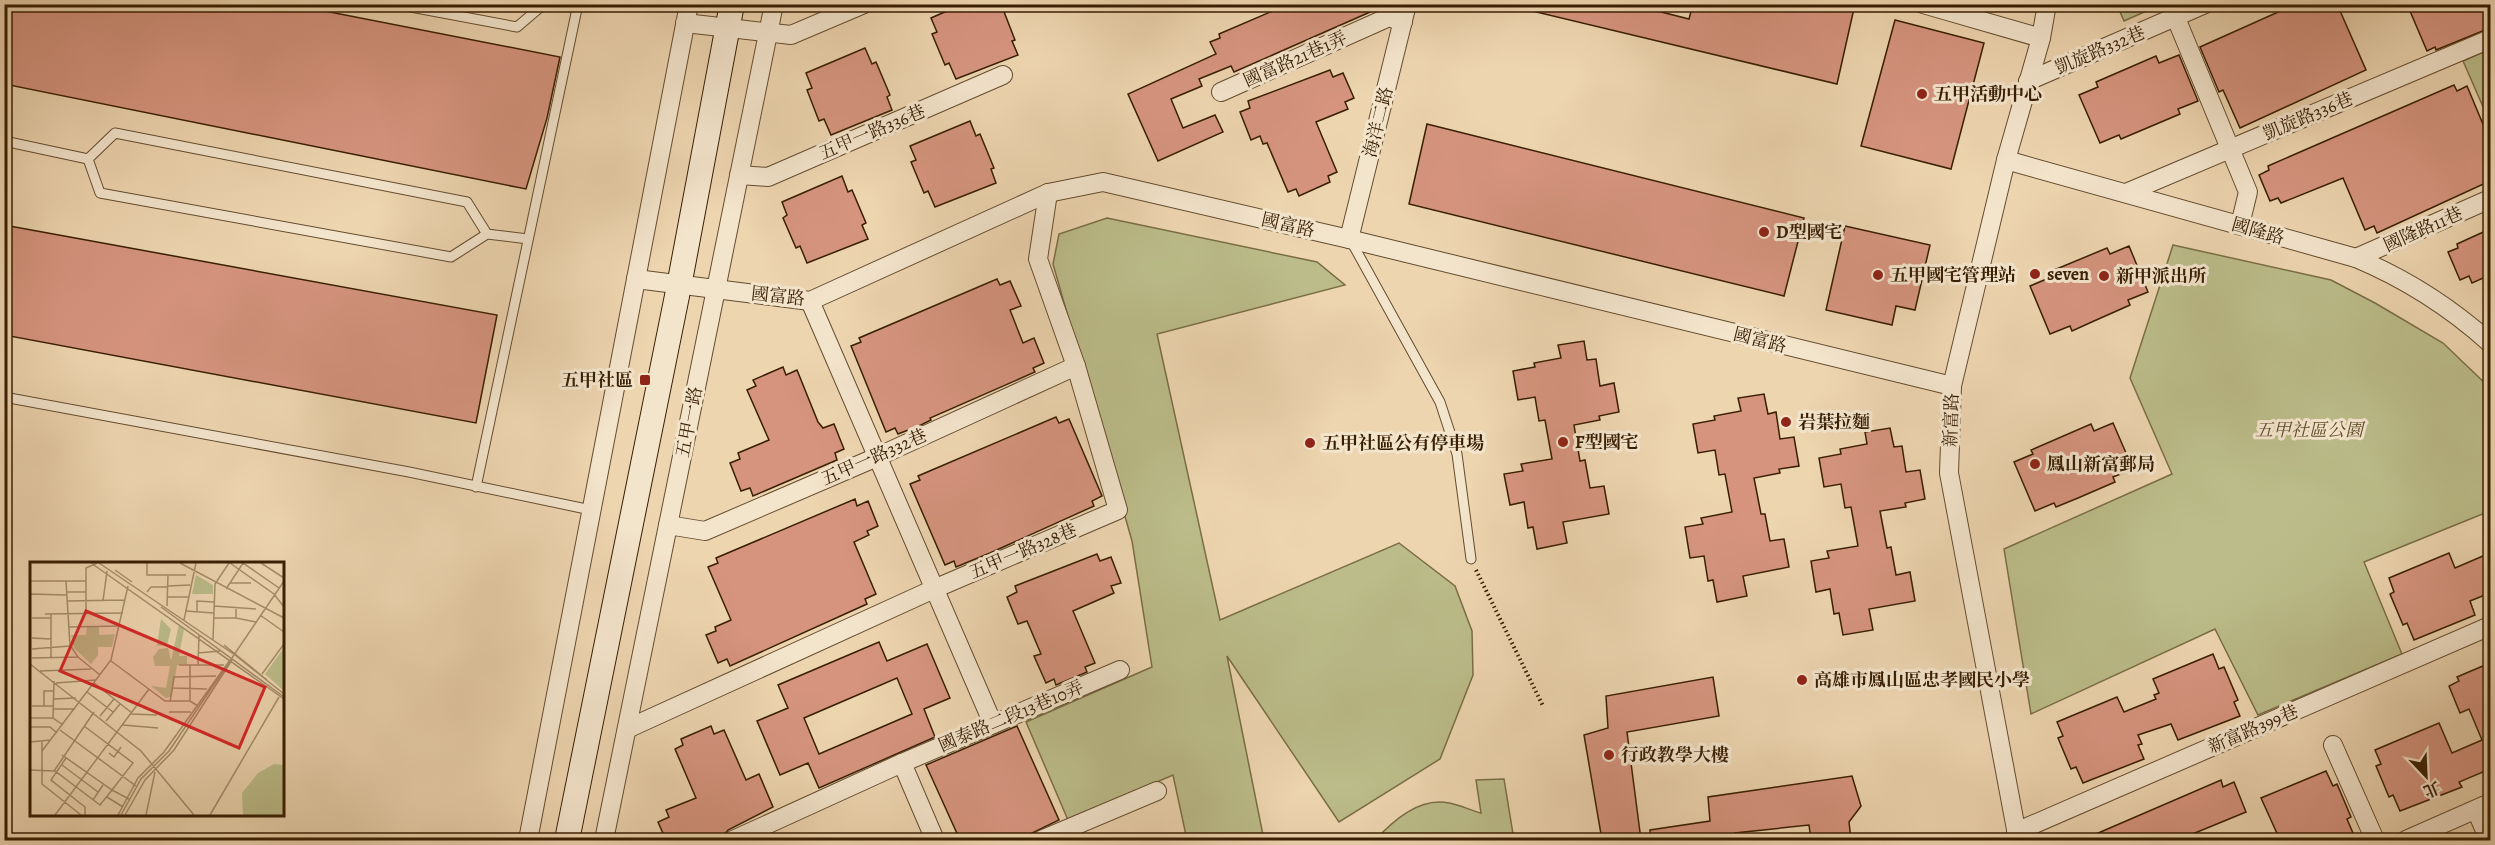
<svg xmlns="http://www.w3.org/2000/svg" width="2495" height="845" viewBox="0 0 2495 845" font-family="Alegreya,'Noto Serif TC',serif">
<rect width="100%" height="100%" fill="#edd5b0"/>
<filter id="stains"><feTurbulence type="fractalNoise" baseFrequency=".00333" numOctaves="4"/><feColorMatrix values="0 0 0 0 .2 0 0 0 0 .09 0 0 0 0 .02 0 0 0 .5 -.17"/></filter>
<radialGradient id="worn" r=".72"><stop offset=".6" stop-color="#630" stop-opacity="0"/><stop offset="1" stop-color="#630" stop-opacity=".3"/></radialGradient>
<g fill="#bbbc89" stroke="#7a6d46" stroke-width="1.5">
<polygon points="2117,5 2160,5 2124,21"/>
<polygon points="2490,49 2490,106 2484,109 2463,61"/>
<polygon points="1107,218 1317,262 1345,285 1157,334 1220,620 1399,543 1455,586 1472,631 1473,675 1440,759 1339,822 1227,656 1264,840 1187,840 1173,775 1068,820 1026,722 1152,667 1132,541 1053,264 1059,234"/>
<polygon points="2173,245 2331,280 2375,303 2443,343 2490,388 2490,511 2364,562 2402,654 2258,715 2215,629 2031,714 2004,549 2172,474 2130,378"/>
<path d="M1504 779 1514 840H1375C1393 821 1419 797 1449 803 1460 805 1470 810 1481 813L1476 780Z"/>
</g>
<g fill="#d6947f" stroke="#381e02" stroke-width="1.5" fill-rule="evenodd">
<polygon points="4,4 289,4 560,57 547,118 526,189 4,84"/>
<polygon points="963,4 1001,4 1015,40 1012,41 1018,55 956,79 949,63 945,65 932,34 937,32 931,18"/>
<polygon points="1289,4 1386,5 1234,72 1231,66 1199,79 1202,86 1171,99 1183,128 1215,115 1223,132 1158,161 1128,94 1216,54 1210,42 1220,38 1219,34"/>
<polygon points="1532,4 1630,4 1689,19 1693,4 1855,4 1837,84 1532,11"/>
<polygon points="2296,4 2337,4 2366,70 2240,128 2223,90 2219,92 2200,47"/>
<polygon points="2407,4 2490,4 2490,28 2436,50 2435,47 2427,51"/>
<polygon points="1895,20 1984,43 1951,169 1861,146"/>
<polygon points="865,48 872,64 876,62 890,95 887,97 892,110 831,135 824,119 819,121 807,90 812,88 806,73"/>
<polygon points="2179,55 2198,101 2178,109 2180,114 2121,139 2119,135 2100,143 2079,95 2098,87 2096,82 2156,56 2159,63"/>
<polygon points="1330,70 1333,77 1343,73 1354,98 1345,102 1348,109 1316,122 1337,172 1328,176 1330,182 1299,196 1296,189 1288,192 1267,143 1263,144 1260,136 1251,140 1240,112 1250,108 1248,101"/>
<polygon points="2454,85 2457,91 2467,86 2490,141 2490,181 2377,233 2374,226 2365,230 2343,178 2281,203 2278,198 2270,201 2259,175 2269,170 2268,166"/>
<polygon points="970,121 976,136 980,134 994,168 991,169 996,183 935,207 928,191 924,193 911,162 916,160 910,146"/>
<polygon points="1427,124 1804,218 1784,296 1409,204"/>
<polygon points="842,176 848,192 852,190 866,223 862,225 868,239 807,263 800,246 796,248 783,218 787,215 782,202"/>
<polygon points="4,225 497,315 476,423 4,335"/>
<polygon points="1845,226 1930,245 1915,310 1896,306 1892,325 1826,310"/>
<polygon points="2490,229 2490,275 2472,283 2469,276 2460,280 2448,252 2458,248 2457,244"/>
<polygon points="2129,246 2148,292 2128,300 2130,305 2094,321 2072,331 2070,326 2050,334 2030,286 2049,278 2047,273 2107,248 2110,254"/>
<polygon points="997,279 1000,285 1010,281 1021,306 1010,310 1023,343 1034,338 1044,363 1033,368 1035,372 930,418 931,420 921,425 898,434 895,428 886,432 851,346 861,342 859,338"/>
<polygon points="1584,341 1587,360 1596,359 1600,386 1614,383 1619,412 1599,416 1600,420 1574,425 1580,461 1585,460 1590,488 1604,486 1609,514 1563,522 1567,543 1537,549 1533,527 1528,528 1524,502 1510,505 1504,474 1523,471 1521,464 1552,459 1545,420 1539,421 1535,397 1518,400 1513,371 1535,367 1534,363 1561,358 1558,345"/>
<polygon points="783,367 786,375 797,370 818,422 823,428 834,424 844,449 835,453 837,460 753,496 750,488 741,491 730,463 740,459 738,453 769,440 747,390 756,386 753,380"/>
<polygon points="1764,394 1768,414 1776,412 1780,439 1794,437 1799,466 1779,469 1780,473 1754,478 1761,514 1765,514 1770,541 1784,539 1789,567 1743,576 1747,596 1717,602 1713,580 1708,581 1704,556 1690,558 1685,527 1703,524 1701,518 1732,512 1725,474 1719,475 1715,450 1698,453 1693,424 1715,420 1714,416 1741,411 1738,398"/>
<polygon points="1056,417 1059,423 1069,419 1102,496 1092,501 1094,506 990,553 956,567 954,561 945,565 910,484 920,480 918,476"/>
<polygon points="2113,423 2133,469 2113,477 2115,482 2078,498 2056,507 2054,503 2035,511 2014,462 2033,454 2031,450 2091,424 2094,431"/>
<polygon points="1890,428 1894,447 1902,446 1906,472 1920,470 1925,499 1905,503 1906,507 1880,511 1887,548 1891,547 1896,575 1910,572 1915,601 1869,609 1873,630 1843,635 1839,613 1834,614 1830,589 1816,592 1811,561 1829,558 1827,551 1858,546 1851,507 1845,508 1841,484 1824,487 1819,458 1841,454 1840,449 1867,444 1865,432"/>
<polygon points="855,499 857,506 868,501 878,526 867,531 869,535 854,542 876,594 865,599 867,604 730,666 727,659 718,663 706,635 716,631 715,627 731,620 708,567 718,563 716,558"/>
<polygon points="2449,553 2455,568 2490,553 2490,593 2470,601 2475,615 2414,640 2407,623 2403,625 2390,594 2394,592 2389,578"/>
<polygon points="1097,554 1100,561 1111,557 1121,583 1111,586 1114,593 1073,611 1095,663 1085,667 1087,672 1056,685 1054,679 1046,683 1034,656 1041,654 1027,621 1018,624 1007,597 1017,592 1015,586"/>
<path d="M879 642 887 661 927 644 950 698 924 709 935 737 819 788 808 763 780 775 757 721 788 708 778 685ZM897 678 912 714 819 754 804 718Z"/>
<polygon points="2213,654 2219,669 2224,667 2238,700 2234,702 2240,716 2178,740 2171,724 2138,735 2142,744 2138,745 2144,759 2083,783 2076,767 2071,769 2058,738 2063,736 2057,722 2117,697 2124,712 2156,699 2154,695 2159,693 2153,679"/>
<polygon points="2490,663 2490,769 2459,782 2462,787 2400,811 2393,795 2389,797 2376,766 2381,764 2375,750 2439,723 2452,753 2482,740 2469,709 2460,713 2449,686 2459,681 2457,677"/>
<polygon points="1713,677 1719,716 1627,732 1641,840 1602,840 1584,735 1608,728 1606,696"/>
<polygon points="711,726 714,734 724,730 746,780 759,774 773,807 728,830 723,836 713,840 666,840 658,822 669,817 666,810 696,798 675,749 683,745 681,739"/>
<polygon points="1017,726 1059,820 1018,840 960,840 926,765"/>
<polygon points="2326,771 2333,786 2337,784 2351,817 2347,819 2353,833 2334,840 2280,840 2261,798"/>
<polygon points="1852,776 1861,806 1849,822 1851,840 1811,840 1809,825 1735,833 1735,840 1650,840 1650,830 1710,821 1708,797"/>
<polygon points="2221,780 2223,787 2234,782 2246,812 2178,840 2082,840"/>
</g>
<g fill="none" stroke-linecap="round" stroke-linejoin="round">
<defs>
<g id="service">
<polyline points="395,4 517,27 544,4"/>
<polyline points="560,4 577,8"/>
<polyline points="4,141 88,159"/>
<polyline points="487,234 451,257 100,193 88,159 115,133 467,202 487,234 528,239"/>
<polyline points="1351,241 1440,402 1457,454 1471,559"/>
<polyline points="4,397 409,472 591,510"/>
<polyline points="476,487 578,4"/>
</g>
<g id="minor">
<polyline points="1923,4 2041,38"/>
<polyline points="2176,18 2248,192 2240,225"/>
<polyline points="685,23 791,35 864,4"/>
<polyline points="2028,81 2205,4"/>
<polyline points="1221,92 1389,17 1403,22"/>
<path d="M2006 160 2356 258C2406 279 2450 307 2490 343"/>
<polyline points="739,175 768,177 1003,75"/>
<polyline points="2126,193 2490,39"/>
<polyline points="1349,239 1407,4"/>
<polyline points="2356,258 2490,199"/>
<polyline points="636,279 810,301 1048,193 1103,182 1349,239 1952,386"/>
<polyline points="810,301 993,724"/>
<polyline points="668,525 705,531 877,457 1076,366"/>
<polyline points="627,729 934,589 1118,510 1076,366 1038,259 1048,193"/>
<polyline points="2333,745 2375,840"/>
<polyline points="902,763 935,840"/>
<polyline points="2476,810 2489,840"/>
<polyline points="2016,832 2490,626"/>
<polyline points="528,840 689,4"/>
<polyline points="604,840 774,4"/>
<polyline points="733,840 902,763 1120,670"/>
<polyline points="1041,840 1157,791"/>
<polyline points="2018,840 1949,473 1952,386 2006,160 2041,38 2047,4"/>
<polyline points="2406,840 2490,803"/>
</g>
<polyline id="secondary" points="567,840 679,286 732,4"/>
</defs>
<use href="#service" stroke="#654c2e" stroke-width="11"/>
<use href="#minor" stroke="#654c2e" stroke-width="20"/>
<use href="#secondary" stroke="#381e02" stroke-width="26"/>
<polyline stroke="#381e02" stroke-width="4" stroke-dasharray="1.5 3" stroke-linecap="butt" points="1476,570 1543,706"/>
<use href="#service" stroke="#f3e4cc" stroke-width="9"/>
<use href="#minor" stroke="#f3e4cc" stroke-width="18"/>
<use href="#secondary" stroke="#f3e4cc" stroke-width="24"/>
</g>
<g fill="#8f2418" stroke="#f3e4cc" stroke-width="2">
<circle cx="1922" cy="94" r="6"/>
<circle cx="1764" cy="232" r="6"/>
<circle cx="2035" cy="274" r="6"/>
<circle cx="1878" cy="275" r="6"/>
<circle cx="2104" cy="276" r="6"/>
<rect x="639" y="374" width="12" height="12" rx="3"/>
<circle cx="1786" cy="422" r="6"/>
<circle cx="1563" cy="442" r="6"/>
<circle cx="1310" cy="443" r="6"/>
<circle cx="2035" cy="464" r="6"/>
<circle cx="1802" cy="680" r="6"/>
<circle cx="1609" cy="755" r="6"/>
</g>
<g text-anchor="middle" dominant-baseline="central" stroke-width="6" stroke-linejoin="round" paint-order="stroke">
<g font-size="18" fill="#381e02" stroke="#f3e4cc">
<text transform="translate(2100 50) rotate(-23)">凱旋路332巷</text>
<text transform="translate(1295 59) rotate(-24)">國富路21巷1弄</text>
<text transform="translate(2308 116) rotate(-23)">凱旋路336巷</text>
<text transform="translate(1378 122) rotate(-76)">海洋二路</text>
<text transform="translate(872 132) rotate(-23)">五甲一路336巷</text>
<text transform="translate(1288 225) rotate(13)">國富路</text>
<text transform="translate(2423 229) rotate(-24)">國隆路11巷</text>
<text transform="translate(2258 231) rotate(16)">國隆路</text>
<text transform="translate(778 296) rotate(6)">國富路</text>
<text transform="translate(1760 340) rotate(14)">國富路</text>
<text transform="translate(1951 420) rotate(-88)">新富路</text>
<text transform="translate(689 422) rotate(-79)">五甲一路</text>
<text transform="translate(874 457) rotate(-24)">五甲一路332巷</text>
<text transform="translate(1023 551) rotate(-23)">五甲一路328巷</text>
<text transform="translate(1011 716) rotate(-23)">國泰路二段13巷10弄</text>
<text transform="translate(2253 729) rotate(-23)">新富路399巷</text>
</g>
<g font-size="18" font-weight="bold" fill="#381e02" stroke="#f3e4cc" text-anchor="start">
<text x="1934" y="94">五甲活動中心</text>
<text x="1776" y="232">D型國宅</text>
<text x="2047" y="274">seven</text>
<text x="1890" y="275">五甲國宅管理站</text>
<text x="2116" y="276">新甲派出所</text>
<text x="633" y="380" text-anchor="end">五甲社區</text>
<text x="1798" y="422">岩葉拉麵</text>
<text x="1575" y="442">F型國宅</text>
<text x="1322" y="443">五甲社區公有停車場</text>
<text x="2047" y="464">鳳山新富郵局</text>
<text x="1814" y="680">高雄市鳳山區忠孝國民小學</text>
<text x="1621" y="755">行政教學大樓</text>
</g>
<g font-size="18" font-style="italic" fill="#5f4d2a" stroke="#f3e4cc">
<text x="2309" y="430">五甲社區公園</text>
</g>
</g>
<g transform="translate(30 562)">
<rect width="254" height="254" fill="#edd5b0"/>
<path d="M166 13 183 23V32H162ZM131 57 141 67 137 83 127 84ZM149 62 154 67 149 94H157V102L147 103 142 134 136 136 121 124 136 126 140 104H125L123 95 129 87 138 86 141 99ZM57 65H69V73L85 72 82 85H68V93L61 102 44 86 41 73H56ZM253 87V128L235 112ZM244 202 253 203V253H213L212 231 228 211Z" fill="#bbbc89"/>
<path fill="none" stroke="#a58c6a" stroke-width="1.5" d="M61 1 254 137M69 1 205 93 254 132M117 1V13H156M150 1 254 56M200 1 244 32 254 45M231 1 254 16M85 8 102 20M0 19H56M36 19 40 83 48 95 70 113M200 21H221M138 24 160 23M196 27 213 1 249 26M37 30H56M117 30 121 25H138M0 32V195M0 32 37 33M138 35H158M37 39 95 38M73 39 77 9M137 44 138 13M184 44 226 47M131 45 254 135M155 49 184 51M167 50V39L184 40M15 52 93 51M56 52V6L67 1M230 53 254 70M0 55V95M2 56H21M184 56H206V47M206 56 226 60M154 58 166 1M38 65 90 64M2 76 21 77M183 78 185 22 199 1M194 83 237 118M2 87 40 84M168 91 190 89M21 95V52M2 96 48 95M81 99 135 139H160L168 144M0 102 111 189 164 253M149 103H194M160 103V139M168 103 169 73M10 109 61 107M232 112 254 82M24 119 23 156 33 163M26 121 65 118M64 121 102 151M143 126 177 127M57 130 83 150M24 137 46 136M140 140 144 115 186 114M2 144H24M14 144V129H24M24 147H45M139 150H161M101 152 127 153M70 154 84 137M1 156H23M76 159 90 142M93 163 128 166M1 165H20L27 171M30 168 106 224M12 179V222L51 253M0 180 21 178M12 189 81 98 98 24M79 191 84 195 91 185M32 193 82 228 103 201 54 164M36 196 21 218 55 245V253M32 203 68 230M0 208 25 209 70 243 82 228 99 237M24 209 64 150M77 235 93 245M63 238 73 223M25 253 119 127M88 253 108 216 134 190 200 98M91 253 111 217 139 189 254 19M95 253 115 218 144 188 202 98M116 253 125 210M180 253 249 135"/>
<path fill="#d62828" fill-opacity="0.15" stroke="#d62828" stroke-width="3" d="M56 49 235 125 209 186 30 109Z"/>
<rect width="254" height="254" fill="none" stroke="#381e02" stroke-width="3"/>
</g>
<rect width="2495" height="845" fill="none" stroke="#edd5b0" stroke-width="24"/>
<rect x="6" y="6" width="2483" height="833" fill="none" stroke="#381e02" stroke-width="3"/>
<rect x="12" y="12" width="2471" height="821" fill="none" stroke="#381e02" stroke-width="1.5"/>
<g transform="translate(2426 776) rotate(157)" stroke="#f3e4cc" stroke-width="4.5" paint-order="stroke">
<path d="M0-4.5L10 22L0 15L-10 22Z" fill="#381e02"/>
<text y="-9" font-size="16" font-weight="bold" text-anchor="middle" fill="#381e02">北</text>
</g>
<rect width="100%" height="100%" filter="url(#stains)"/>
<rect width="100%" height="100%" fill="url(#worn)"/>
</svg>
